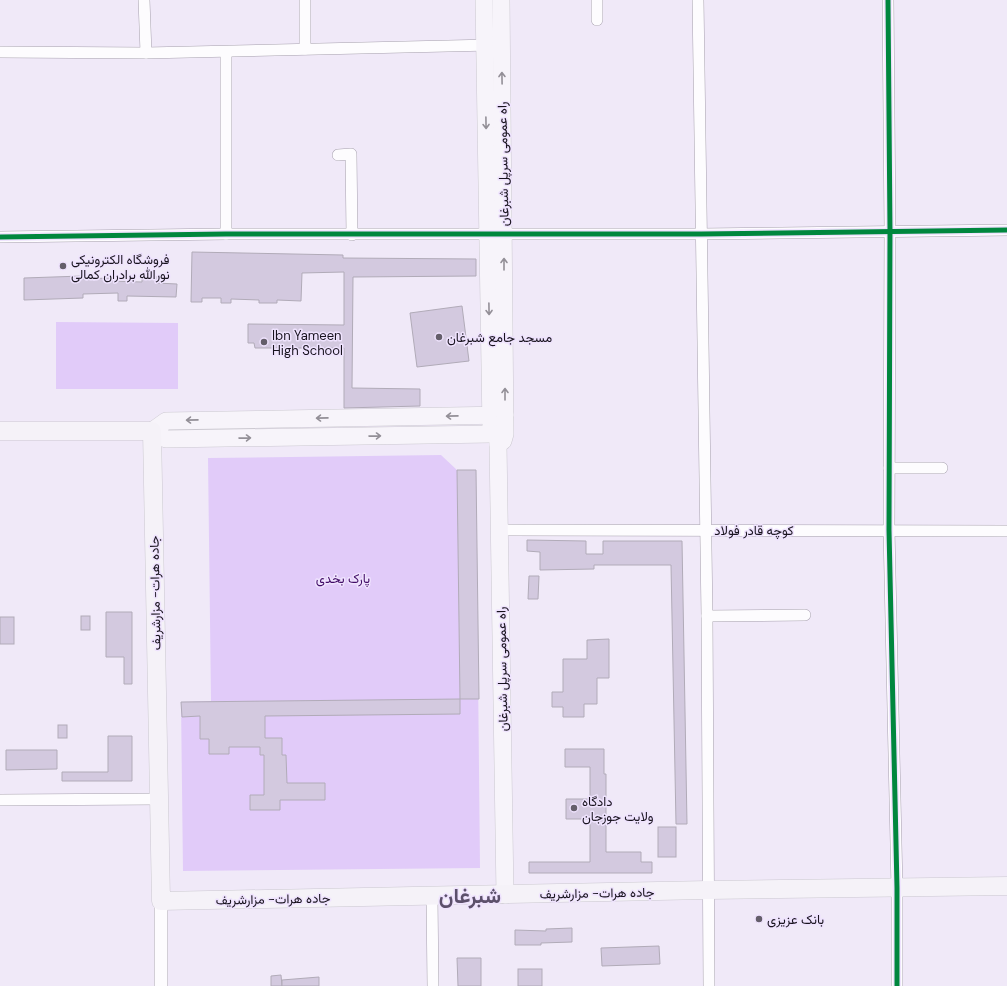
<svg xmlns="http://www.w3.org/2000/svg" width="1007" height="986" viewBox="0 0 1007 986" font-family="'DM Sans',Vazirmatn,sans-serif">
<rect width="100%" height="100%" fill="#f0e9f8"/>
<g fill="#e1cbf9">
<polygon points="56,322 178,323 178,389 56,389"/>
<polygon points="441,455 457,470 476,470 480,868 183,871 181,702 211,701 208,458"/>
</g>
<g fill="#d3c9df" stroke="#b1abb8">
<polygon points="192,252 343,255 343,258 476,259 476,276 353,277 352,388 420,389 420,406 344,408 344,348 255,348 254,343 248,343 248,324 344,325 344,272 302,273 301,301 277,300 277,303 259,303 259,300 231,299 231,303 221,303 221,298 202,298 202,302 191,302"/>
<polygon points="142,275 156,276 156,283 177,284 176,297 127,296 127,301 118,301 118,293 83,294 83,298 24,300 24,278 82,276 82,279 110,278 110,281 142,282"/>
<polygon points="462,306 469,361 417,367 410,313"/>
<polygon points="457,470 476,470 479,699 460,699"/>
<polygon points="527,540 586,541 586,554 603,554 603,541 682,541 687,824 676,824 671,565 594,565 594,569 540,570 540,552 527,551"/>
<polygon points="529,576 539,576 538,599 528,599"/>
<polygon points="106,612 132,612 132,684 124,684 124,657 106,657"/>
<rect x="81" y="616" width="9" height="14"/>
<rect x="0" y="617" width="14" height="27"/>
<polygon points="609,639 609,678 597,678 597,704 584,704 584,717 563,717 563,707 552,707 552,692 563,692 563,659 587,659 587,640"/>
<polygon points="460,699 460,714 265,716 265,738 282,738 282,755 286,755 287,783 325,783 325,800 280,800 280,810 250,810 250,795 264,795 264,755 260,755 260,747 229,747 229,754 209,754 209,739 200,739 200,716 182,717 181,702"/>
<rect x="58" y="725" width="9" height="13"/>
<polygon points="108,736 132,736 132,781 62,781 62,772 108,772"/>
<polygon points="565,749 604,749 604,774 606,774 606,852 641,852 641,862 652,862 652,873 529,873 529,862 590,862 590,819 566,819 566,799 590,799 590,767 565,767"/>
<polygon points="6,750 57,750 57,769 6,770"/>
<rect x="658" y="827" width="18" height="30"/>
<polygon points="572,928 572,942 541,943 541,945 515,945 515,930 546,931 546,929"/>
<polygon points="659,946 660,964 602,966 601,948"/>
<polygon points="457,958 481,958 481,986 458,986"/>
<rect x="518" y="969" width="24" height="17"/>
<polygon points="281,975 282,986 271,986 271,976"/>
<polygon points="319,977 319,986 282,986 282,980"/>
</g>
<g fill="none" stroke-linecap="round" stroke-linejoin="round">
<defs>
<g id="minor">
<polyline points="144,0 146,53"/>
<polyline points="305,0 305,49"/>
<polyline points="597,0 597,20"/>
<polyline points="698,0 707,616 709,986"/>
<polyline points="888,0 890,230 889,530 897,888 897,986"/>
<polyline points="0,52 146,53 491,45"/>
<polyline points="226,52 226,234"/>
<polyline points="338,155 351,154 352,235"/>
<polyline points="0,237 226,234 701,234 1007,230"/>
<polyline points="889,468 942,468"/>
<polyline points="500,530 1007,531"/>
<polyline points="707,616 805,615"/>
<polyline points="0,800 159,799"/>
<polyline points="432,896 433,986"/>
</g>
<polyline id="tertiary" points="161,986 161,901"/>
<g id="primary">
<polyline points="484,0 491,427"/>
<polyline points="491,434 166,439 152,431 166,421 505,415"/>
<polyline points="498,444 505,895"/>
<polyline points="498,444 503,441 505,434 501,0"/>
</g>
<polyline id="trunk" points="0,431 152,431 161,901 708,890 1007,886"/>
</defs>
<use href="#minor" stroke="#a7a1ae" stroke-width="12"/>
<use href="#tertiary" stroke="#a7a1ae" stroke-width="14"/>
<use href="#primary" stroke="#cbc8d0" stroke-width="18"/>
<use href="#trunk" stroke="#cbc8d0" stroke-width="19"/>
<use href="#minor" stroke="#fdfcfe" stroke-width="11"/>
<use href="#tertiary" stroke="#fdfcfe" stroke-width="13"/>
<use href="#primary" stroke="#f7f4fa" stroke-width="17"/>
<use href="#trunk" stroke="#f5f2f8" stroke-width="18"/>
<defs>
<g id="cycleway">
<polyline points="888,0 890,230 889,530 897,888 897,986"/>
<polyline points="0,237 226,234 701,234 1007,230"/>
</g>
</defs>
<use href="#cycleway" stroke="#efe3fe" stroke-width="8"/>
<use href="#cycleway" stroke="#00873e" stroke-width="5"/>
</g>
<defs><path id="oneway-shaft" d="M-6 0H5M1.5-3L5.5 0L1.5 3" fill="none" stroke-width="1.6" stroke-linecap="round" stroke-linejoin="round"/></defs>
<g stroke="#938f97">
<use href="#oneway-shaft" transform="translate(502 78) rotate(-91)"/>
<use href="#oneway-shaft" transform="translate(486 123) rotate(89)"/>
<use href="#oneway-shaft" transform="translate(504 264) rotate(-90)"/>
<use href="#oneway-shaft" transform="translate(489 309) rotate(89)"/>
<use href="#oneway-shaft" transform="translate(505 394) rotate(-90)"/>
<use href="#oneway-shaft" transform="translate(452 416) rotate(179)"/>
<use href="#oneway-shaft" transform="translate(322 418) rotate(179)"/>
<use href="#oneway-shaft" transform="translate(192 420) rotate(179)"/>
<use href="#oneway-shaft" transform="translate(375 436) rotate(-1)"/>
<use href="#oneway-shaft" transform="translate(245 438) rotate(-1)"/>
</g>
<g fill="#645e6a" stroke="#efe3fe" stroke-width="1.5">
<circle cx="63" cy="266" r="4"/>
<circle cx="439" cy="337" r="4"/>
<circle cx="264" cy="342" r="4"/>
<circle cx="574" cy="808" r="4"/>
<circle cx="759" cy="919" r="4"/>
</g>
<g text-anchor="middle" dominant-baseline="central" stroke-width="3" stroke-linejoin="round" paint-order="stroke">
<g font-size="13" fill="#18131e" stroke="#efe3fe">
<text transform="translate(503 164) rotate(-91)">راه عمومی سرپل شبرغان</text>
<text x="754" y="530">کوچه قادر فولاد</text>
<text transform="translate(155 593) rotate(-91)">جاده هرات- مزارشریف</text>
<text transform="translate(502 669) rotate(-91)">راه عمومی سرپل شبرغان</text>
<text transform="translate(597 893) rotate(-1)">جاده هرات- مزارشریف</text>
<text transform="translate(273 899) rotate(-1)">جاده هرات- مزارشریف</text>
</g>
<g font-size="13" fill="#18131e" stroke="#efe3fe" text-anchor="start">
<text x="71" y="259">فروشگاه الکترونیکی<tspan x="71" dy="15">نورالله برادران کمالی</tspan></text>
<text x="272" y="335">Ibn Yameen<tspan x="272" dy="15">High School</tspan></text>
<text x="447" y="337">مسجد جامع شبرغان</text>
<text x="582" y="801">دادگاه<tspan x="582" dy="15">ولایت جوزجان</tspan></text>
<text x="767" y="919">بانک عزیزی</text>
</g>
<g font-size="13" fill="#420d67" stroke="#efe3fe">
<text x="343" y="578">پارک بخدی</text>
</g>
<g font-size="21" font-weight="bold" fill="#5c506b" stroke="#efe3fe">
<text x="470" y="896">شبرغان</text>
</g>
</g>
</svg>
